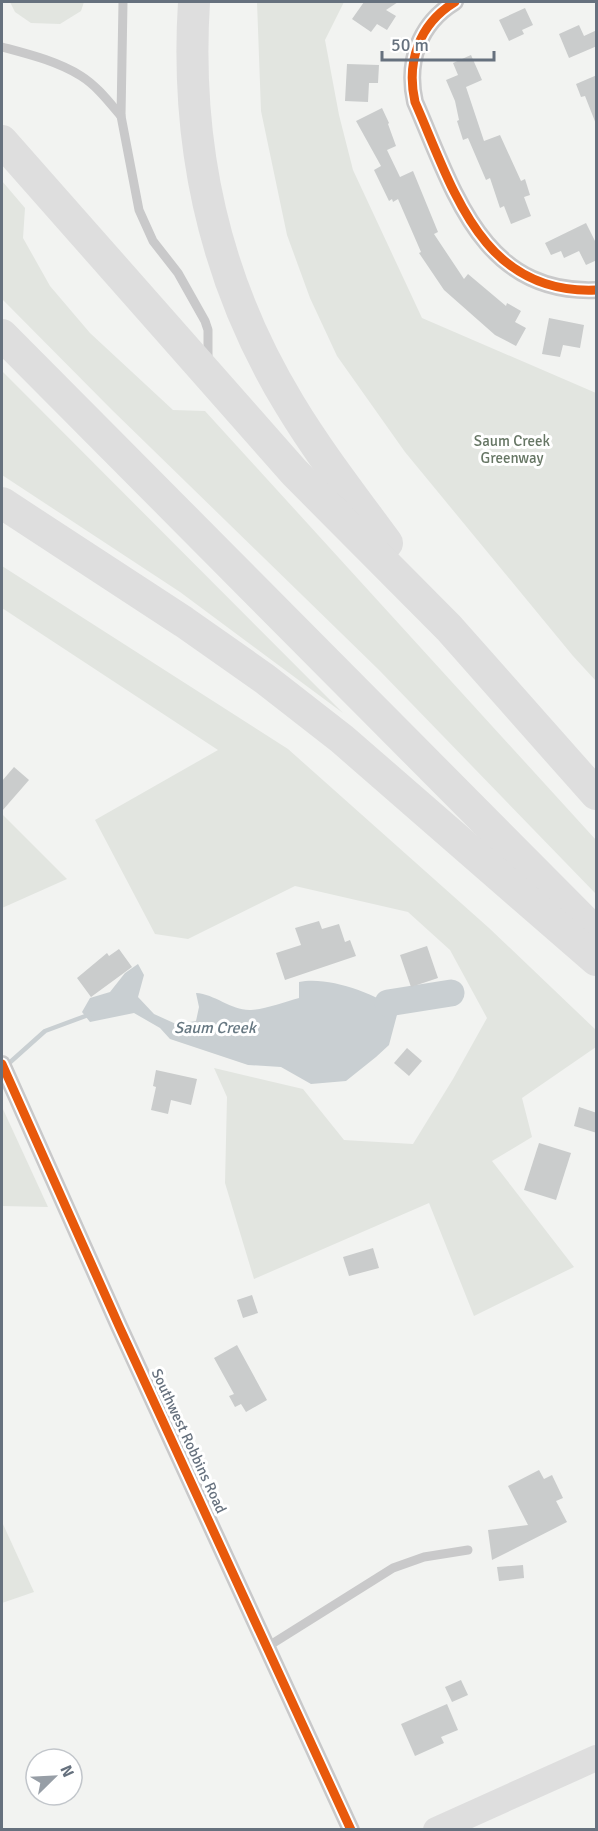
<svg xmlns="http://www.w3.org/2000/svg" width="598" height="1831" viewBox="0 0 598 1831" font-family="Signika,sans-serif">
<rect width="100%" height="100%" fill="#f2f3f1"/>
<g fill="#e2e5e0">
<polygon points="10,2 84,2 81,11 60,24 31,23 15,12"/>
<polygon points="257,2 344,2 325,40 339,115 353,170 422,318 596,393 596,681 573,656 405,452 337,356 310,298 287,235 261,111"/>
<polygon points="2,181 25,208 23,238 50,286 90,333 173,410 205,411 596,840 596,894 379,670 112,410 2,299"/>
<polygon points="2,371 343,713 180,592 2,475"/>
<polygon points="2,566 288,749 489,928 596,1030 596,1047 522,1098 532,1137 492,1161 574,1267 474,1316 429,1203 254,1279 225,1183 227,1097 214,1068 303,1089 344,1140 413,1144 453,1079 487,1018 450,950 408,912 295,886 188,939 155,934 95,820 218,750 2,608"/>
<polygon points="2,814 67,879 2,908"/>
<polygon points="2,1107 48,1207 2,1206"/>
<polygon points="2,1522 34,1592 2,1603"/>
</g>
<path fill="#c9cfd2" d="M138 964 144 975 138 997 154 1014 176 1024 196 1021 199 1007 196 993C215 994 232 1011 251 1010 266 1009 284 1002 299 998V982C328 976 375 993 398 1011L389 1045 376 1057 346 1081 311 1084 281 1067 248 1065 170 1039 160 1028 134 1013 90 1022 82 1012 90 998 110 992 125 973Z"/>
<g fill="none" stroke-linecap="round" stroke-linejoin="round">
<polyline stroke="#c9cfd2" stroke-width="4.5" points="7,1065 45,1031 91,1014"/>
<polyline stroke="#c9cfd2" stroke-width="27" points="388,1003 451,993"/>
</g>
<g fill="#cacccc">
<polygon points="364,2 398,2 386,10 396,16 387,30 377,24 371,32 352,19"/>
<polygon points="525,8 533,25 522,30 524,34 509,41 499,20"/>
<polygon points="579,25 584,36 597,30 597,46 569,58 559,34"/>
<polygon points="471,55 482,80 466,87 484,141 500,135 521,181 525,179 530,195 524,197 531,216 511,224 504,206 500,208 490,178 486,180 468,138 463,140 457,121 459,120 455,101 446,80 458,75 453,63"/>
<polygon points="347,64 379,65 378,83 369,83 368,102 345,101"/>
<polygon points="597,75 597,124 596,124 585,96 581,97 576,84"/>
<polygon points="382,108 389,123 388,124 396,146 387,150 400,177 413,171 438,232 434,234 464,279 468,274 506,306 507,303 521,311 515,322 526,328 516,346 495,335 444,290 419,253 421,252 398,199 393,202 392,199 389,201 374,170 381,166 356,121"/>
<polygon points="586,223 597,245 597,260 586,265 579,251 564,258 561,251 551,255 545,243"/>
<polygon points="549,318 584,325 580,348 563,345 560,357 542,354"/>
<polygon points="14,767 29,780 2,811 2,781"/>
<polygon points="319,921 322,929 339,924 345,942 350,940 356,956 285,980 276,953 301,945 295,928"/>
<polygon points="427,946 438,978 411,987 400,955"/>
<polygon points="119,949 132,967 91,997 77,978 107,953 109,956"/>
<polygon points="407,1048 422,1061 409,1076 394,1063"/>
<polygon points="156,1070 197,1079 191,1105 171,1100 168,1114 151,1110 156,1087 153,1086"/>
<polygon points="579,1107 597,1113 597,1133 574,1126"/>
<polygon points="539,1143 571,1153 556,1200 524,1190"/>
<polygon points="373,1248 379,1268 349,1276 343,1257"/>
<polygon points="252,1295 258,1313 243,1318 237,1300"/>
<polygon points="237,1345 267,1400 246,1412 241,1404 235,1407 229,1396 234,1394 214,1358"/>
<polygon points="539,1470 544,1479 552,1475 563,1498 556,1501 567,1522 492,1560 488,1530 528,1525 508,1486"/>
<polygon points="523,1565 524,1578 499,1581 497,1567"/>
<polygon points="461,1680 468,1695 452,1702 445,1687"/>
<polygon points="447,1704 458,1730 441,1737 444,1743 415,1756 401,1724"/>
</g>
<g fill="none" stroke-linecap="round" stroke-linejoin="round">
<g stroke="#c9c9ca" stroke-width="9">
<polyline points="123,2 121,116 139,210 153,241 178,273 205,321 208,330 208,360"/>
<path d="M2 47C28 54 57 61 81 76 97 86 109 102 121 116"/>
<polyline points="267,1647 393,1568 424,1557 468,1550"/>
</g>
<g stroke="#c9c9ca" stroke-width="18">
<path d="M455 2C419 24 406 62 415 102 453 188 481 295 596 290"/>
<polyline points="2,1064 119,1326 351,1830"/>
</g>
<polyline stroke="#dedede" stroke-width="26" points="436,1830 596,1758"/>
<g stroke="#dedede" stroke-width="32">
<path d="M194 2C185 145 215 282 290 405 319 453 354 498 387 543"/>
<polyline points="2,141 294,472 449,628 596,794"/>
<polyline points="2,335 596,933"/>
<polyline points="2,503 184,622 265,679 342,739 596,960"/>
</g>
<defs>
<g id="cycleway">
<path d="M455 2C419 24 406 62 415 102 453 188 481 295 596 290"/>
<polyline points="2,1064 119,1326 351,1830"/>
</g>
</defs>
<use href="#cycleway" stroke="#fff" stroke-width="13"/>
<use href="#cycleway" stroke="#e8590c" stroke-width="9"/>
</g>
<g text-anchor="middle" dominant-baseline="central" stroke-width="6" stroke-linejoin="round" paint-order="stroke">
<g font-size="15" fill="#667664" stroke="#fff">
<text x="512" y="441">Saum Creek<tspan x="512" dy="17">Greenway</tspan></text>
</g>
<g font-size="15" fill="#66717e" stroke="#fff">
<text transform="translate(189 1441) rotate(65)">Southwest Robbins Road</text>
</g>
<g font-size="16" font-style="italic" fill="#677882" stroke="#fff">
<text x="215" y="1028">Saum Creek</text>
</g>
</g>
<rect width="598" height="1831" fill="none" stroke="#66717e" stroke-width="6"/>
<g transform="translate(54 1777) rotate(66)"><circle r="28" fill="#ffffff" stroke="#c2c6cb" stroke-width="1.5"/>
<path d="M0-4.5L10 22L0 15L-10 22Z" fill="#979ea6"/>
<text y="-9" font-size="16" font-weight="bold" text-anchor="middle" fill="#66717e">N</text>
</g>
<path d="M382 51v9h112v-9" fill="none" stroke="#66717e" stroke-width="3"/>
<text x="391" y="51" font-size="18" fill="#66717e" stroke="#ffffff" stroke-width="4.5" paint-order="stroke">50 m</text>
</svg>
